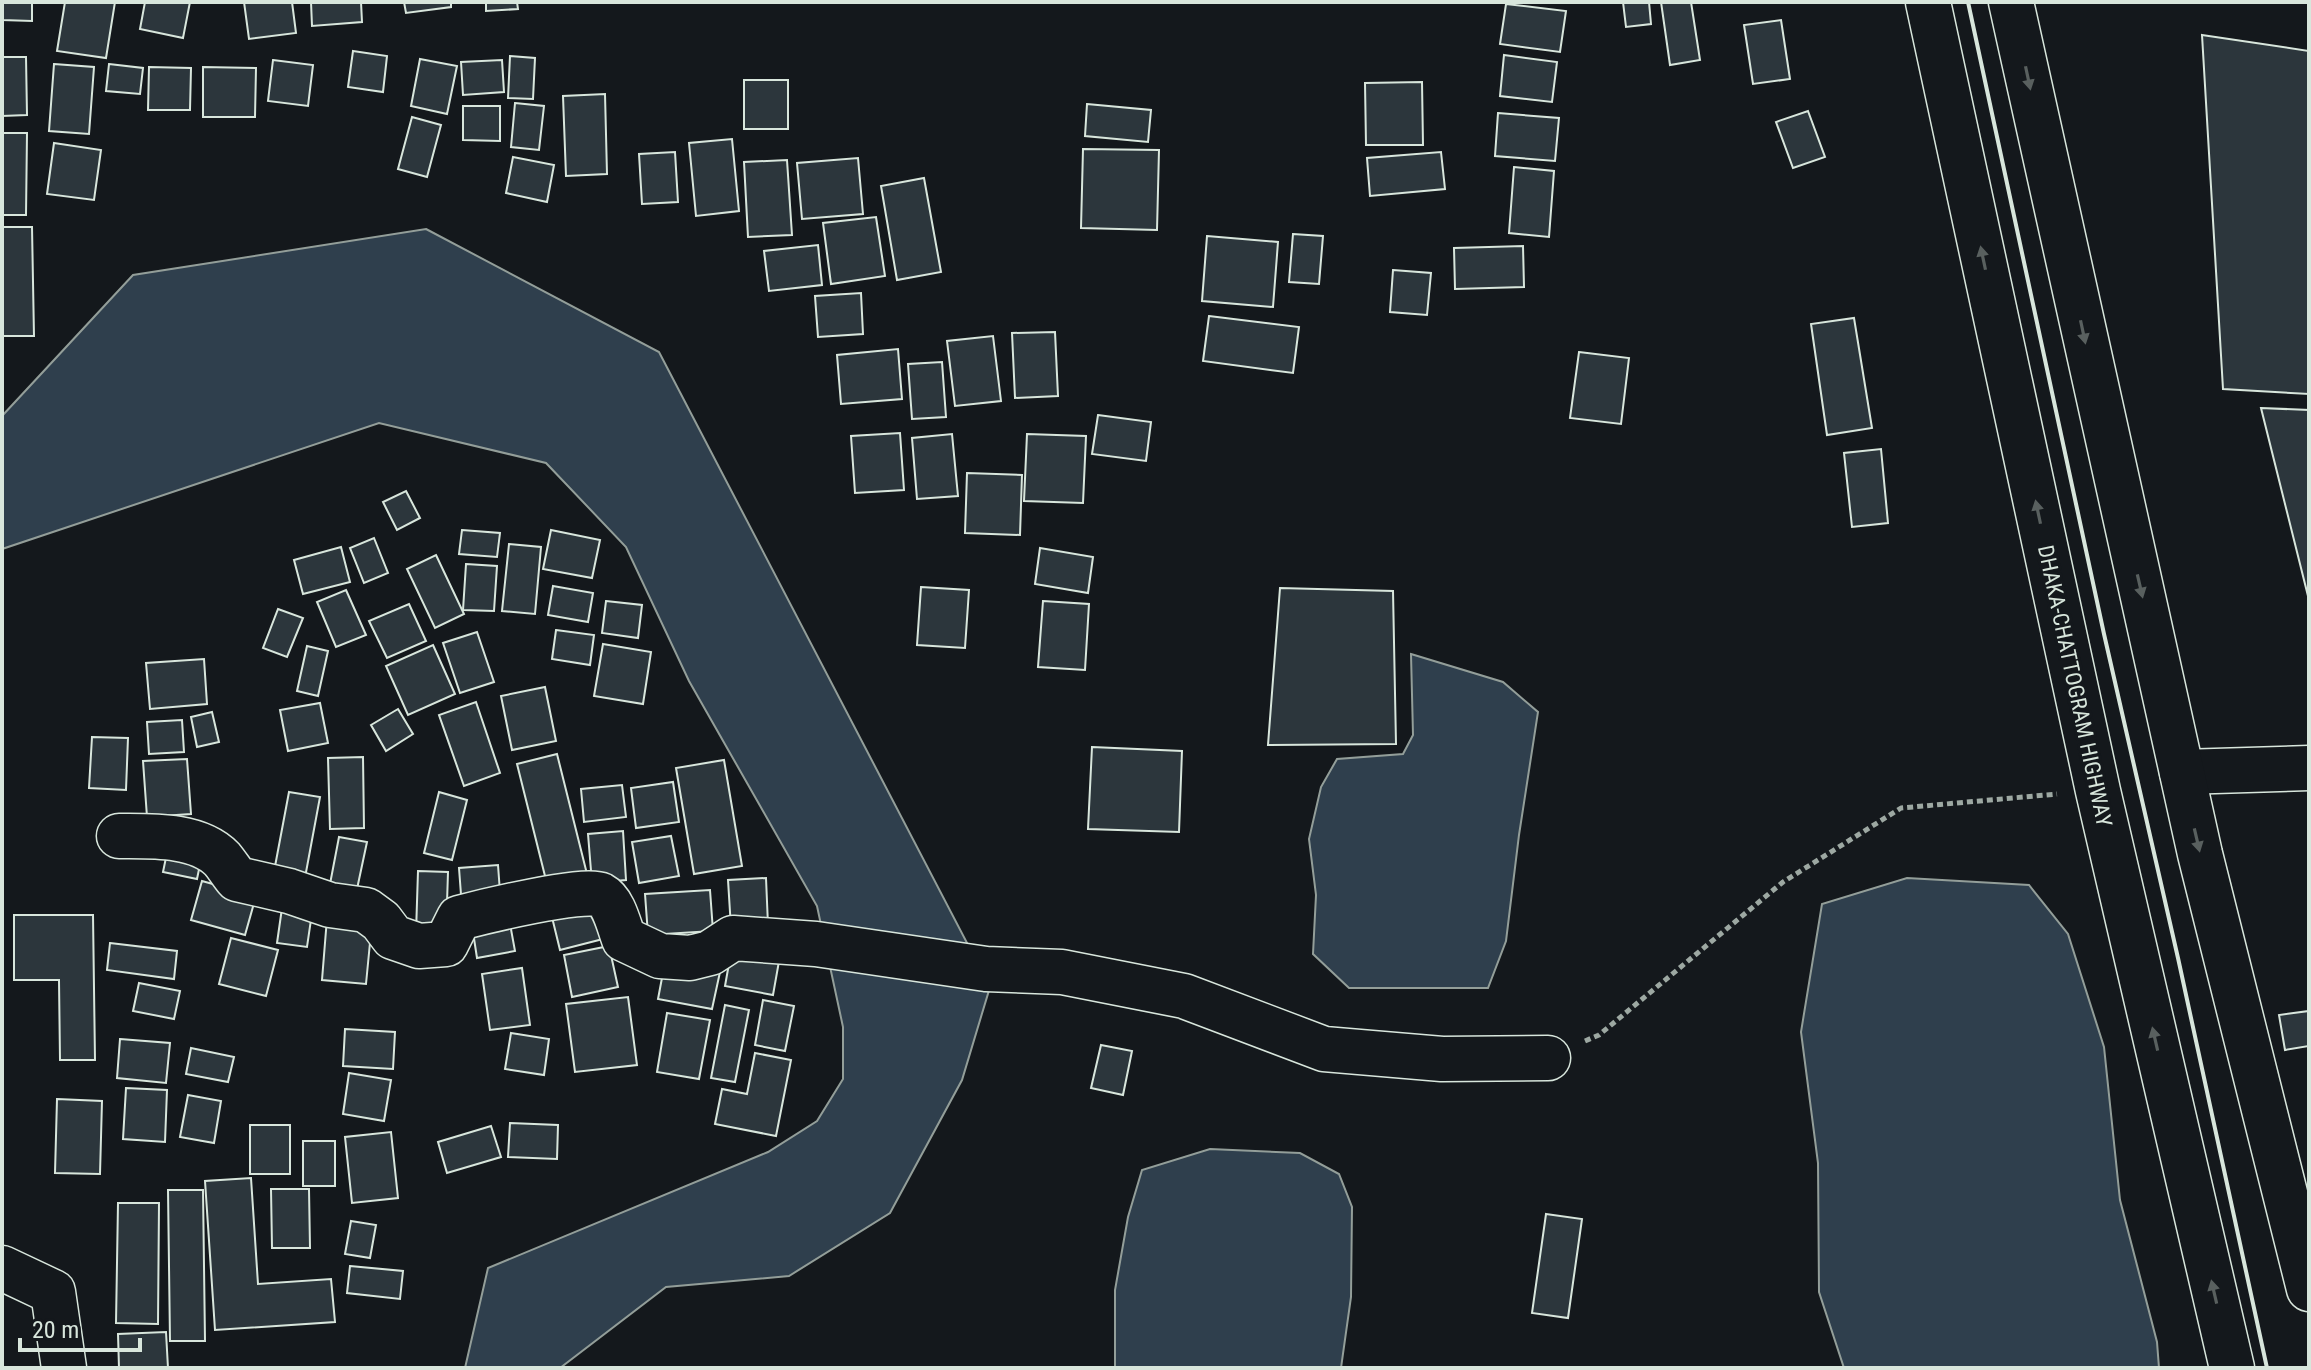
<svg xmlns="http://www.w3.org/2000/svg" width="2311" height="1370" viewBox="0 0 2311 1370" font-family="'Roboto Condensed',sans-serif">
<rect width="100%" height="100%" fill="#14181c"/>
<g fill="#2f3f4d" stroke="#939e99" stroke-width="2">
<polygon points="426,229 659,352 990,987 962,1080 890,1213 789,1276 666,1287 560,1368 465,1368 488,1268 768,1152 817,1121 843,1079 843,1027 817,906 689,681 626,547 546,463 379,423 2,549 2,416 133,275"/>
<polygon points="1411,654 1503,682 1538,712 1519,835 1506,941 1488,988 1349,988 1313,954 1316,895 1309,839 1321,787 1337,759 1403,754 1413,735"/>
<polygon points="1907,878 2029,885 2068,934 2104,1047 2120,1200 2157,1342 2159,1368 1844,1368 1819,1292 1818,1163 1801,1032 1822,904"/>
<polygon points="1210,1149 1300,1153 1339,1174 1352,1207 1351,1297 1341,1368 1115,1368 1115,1290 1128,1217 1142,1170"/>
</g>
<g fill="#2c363c" stroke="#d8e6dc" stroke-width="2">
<polygon points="2,2 32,2 32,21 2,20"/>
<polygon points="65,2 115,2 106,58 57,51"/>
<polygon points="145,2 190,2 183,38 140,29"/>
<polygon points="244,2 292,2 296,33 249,39"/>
<polygon points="311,2 361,2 362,22 312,26"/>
<polygon points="404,2 451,2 451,7 406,13"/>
<polygon points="486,2 517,2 518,9 486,11"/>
<polygon points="1623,2 1649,2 1651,24 1626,27"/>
<polygon points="1661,2 1691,2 1700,60 1670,65"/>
<polygon points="1506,4 1566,11 1560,52 1500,44"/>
<polygon points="1781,20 1790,79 1753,84 1744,25"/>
<polygon points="2202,35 2309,51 2309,394 2223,389"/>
<polygon points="353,51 387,56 383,92 348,87"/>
<polygon points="1504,55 1557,62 1552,102 1500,96"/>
<polygon points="510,56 535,58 533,99 508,98"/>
<polygon points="2,57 26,57 27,115 2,116"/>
<polygon points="420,59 457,66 447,114 411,106"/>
<polygon points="273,60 313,65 308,106 268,101"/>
<polygon points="502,60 504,92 463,95 461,62"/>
<polygon points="54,64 94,67 89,134 49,131"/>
<polygon points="109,64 143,68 140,94 106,91"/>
<polygon points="149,67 191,68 190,110 148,110"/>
<polygon points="203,67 256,68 255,117 203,117"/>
<rect x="744" y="80" width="44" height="49"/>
<polygon points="1422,82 1423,145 1366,145 1365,83"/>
<polygon points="605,94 607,174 566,176 563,96"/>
<polygon points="515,103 544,106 539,150 511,147"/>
<polygon points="1087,104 1151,110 1148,142 1085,136"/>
<polygon points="463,106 500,106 500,141 463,140"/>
<polygon points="1808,111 1825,157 1793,168 1776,122"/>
<polygon points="1498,113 1559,118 1555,161 1495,156"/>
<polygon points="412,117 441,125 427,177 398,169"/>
<polygon points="2,133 27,133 26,215 2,215"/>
<polygon points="732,139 739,211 696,216 689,143"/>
<polygon points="54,143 101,150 94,200 47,194"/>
<polygon points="1083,149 1159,150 1157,230 1081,228"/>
<polygon points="675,152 678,202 642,204 639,154"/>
<polygon points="1441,152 1445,189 1370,196 1367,158"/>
<polygon points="513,157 554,165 547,202 506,193"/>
<polygon points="858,158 863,214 802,219 797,163"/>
<polygon points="787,160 792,235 748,237 744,162"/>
<polygon points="1514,167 1554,171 1549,237 1509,233"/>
<polygon points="924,178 941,272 897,280 881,186"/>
<polygon points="876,217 885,276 831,284 823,223"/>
<polygon points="2,227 32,227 34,336 2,336"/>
<polygon points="1293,234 1323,236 1319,284 1289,282"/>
<polygon points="1207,236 1278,242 1273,307 1202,301"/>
<polygon points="818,245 822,285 769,291 764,251"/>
<polygon points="1523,246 1524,287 1455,289 1454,248"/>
<polygon points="1393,270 1431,273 1427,315 1390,312"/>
<polygon points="861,293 863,334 818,337 815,296"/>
<polygon points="1209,316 1299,327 1293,373 1203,361"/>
<polygon points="1854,318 1872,428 1827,435 1811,324"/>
<polygon points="1055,332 1058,396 1015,398 1012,333"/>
<polygon points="993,336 1001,401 955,406 947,341"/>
<polygon points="898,349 902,399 841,404 837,355"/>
<polygon points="1579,352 1629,358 1621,424 1570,418"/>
<polygon points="942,362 946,417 912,419 908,364"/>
<polygon points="2261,408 2309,410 2309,600"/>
<polygon points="1098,415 1151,422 1146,461 1092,454"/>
<polygon points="900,433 904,490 855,493 851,436"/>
<polygon points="952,434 958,496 917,499 912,438"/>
<polygon points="1027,434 1086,436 1083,503 1024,501"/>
<polygon points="1881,449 1888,523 1852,527 1844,453"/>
<polygon points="967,473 1022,475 1020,535 965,533"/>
<polygon points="406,491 420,518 397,530 383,502"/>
<polygon points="462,530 500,533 497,557 459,554"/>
<polygon points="551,530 600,540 592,578 543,569"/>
<polygon points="374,538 388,573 364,583 350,548"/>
<polygon points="509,544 541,547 535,614 502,611"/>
<polygon points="341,547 350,582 303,594 294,560"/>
<polygon points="1040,548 1093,557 1088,593 1035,584"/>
<polygon points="436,555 464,614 435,628 407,569"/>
<polygon points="466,564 497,566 494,611 463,610"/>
<polygon points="553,586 593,593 588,622 548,615"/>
<polygon points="921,587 969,590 965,648 917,645"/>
<polygon points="1280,588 1393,591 1396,744 1268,745"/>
<polygon points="346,590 366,635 336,647 317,602"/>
<polygon points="606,601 642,605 638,638 602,633"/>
<polygon points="1043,601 1089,604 1085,670 1038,667"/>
<polygon points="409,604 426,641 387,658 369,621"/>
<polygon points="278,609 303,618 287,657 263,648"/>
<polygon points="556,630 594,635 590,665 552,659"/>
<polygon points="477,632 494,682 460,693 443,643"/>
<polygon points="603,644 651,652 643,704 594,696"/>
<polygon points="433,645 455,694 408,715 386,666"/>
<polygon points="307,646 328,651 318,696 297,691"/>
<polygon points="204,659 207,704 150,709 146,663"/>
<polygon points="545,687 556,741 512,750 501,696"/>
<polygon points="476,702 500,773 464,786 439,715"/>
<polygon points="320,703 328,743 288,751 280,710"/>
<polygon points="398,709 413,734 386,751 371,725"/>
<polygon points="212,712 219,742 197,747 191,717"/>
<polygon points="182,720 184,752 149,754 147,722"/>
<polygon points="92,737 128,738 126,790 89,788"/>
<polygon points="1092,747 1182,751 1179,832 1088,829"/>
<polygon points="557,754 588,878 548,888 517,764"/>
<polygon points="363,757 364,828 330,829 328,758"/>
<polygon points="187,759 191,814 147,817 143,761"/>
<polygon points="724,760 742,866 694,874 676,768"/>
<polygon points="673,782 679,822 636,828 631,788"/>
<polygon points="622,785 626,817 584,822 581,789"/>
<polygon points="289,792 320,797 304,883 273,877"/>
<polygon points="439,792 467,800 452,860 424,853"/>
<polygon points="623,831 626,880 592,883 588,834"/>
<polygon points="671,836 679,876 639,883 632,842"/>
<polygon points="339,837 367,842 357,889 330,884"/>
<polygon points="169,843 203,850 197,879 163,872"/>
<polygon points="498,865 501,906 462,908 459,868"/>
<polygon points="418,871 448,872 446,934 416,933"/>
<polygon points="766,878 768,925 731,928 728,880"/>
<polygon points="202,881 256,896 245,935 191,920"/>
<polygon points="710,890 713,931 648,935 645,894"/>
<polygon points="592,899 603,939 560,950 550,909"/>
<polygon points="283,901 313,906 307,947 277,943"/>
<polygon points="508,913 515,951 477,958 471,919"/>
<polygon points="14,915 93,915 95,1060 60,1060 59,980 14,980"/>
<polygon points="327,918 372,922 366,984 322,980"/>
<polygon points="231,938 278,950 266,996 219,984"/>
<polygon points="733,941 781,950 773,995 725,986"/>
<polygon points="110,943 177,951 174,979 107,970"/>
<polygon points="609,946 618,987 572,997 564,955"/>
<polygon points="665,962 720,972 712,1009 658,999"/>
<polygon points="522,968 530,1025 490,1030 482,974"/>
<polygon points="139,983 180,991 174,1019 133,1011"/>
<polygon points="628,997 637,1065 575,1072 566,1004"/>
<polygon points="763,1000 794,1006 785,1051 755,1045"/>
<polygon points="725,1005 749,1010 735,1082 711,1078"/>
<polygon points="2309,1011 2309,1046 2285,1050 2279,1015"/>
<polygon points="667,1013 710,1020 699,1079 657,1072"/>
<polygon points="345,1029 395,1032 393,1069 343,1066"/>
<polygon points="511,1033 549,1039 544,1075 505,1069"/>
<polygon points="120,1039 170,1043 166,1083 117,1078"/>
<polygon points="1101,1045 1132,1051 1123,1095 1091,1088"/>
<polygon points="191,1048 234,1057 228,1082 186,1074"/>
<polygon points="755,1053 791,1060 776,1136 715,1124 722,1089 747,1094"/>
<polygon points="349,1073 391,1080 384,1121 343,1114"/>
<polygon points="126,1088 167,1090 165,1142 123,1139"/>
<polygon points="188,1095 221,1101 214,1143 180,1137"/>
<polygon points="57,1099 102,1101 100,1174 55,1173"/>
<polygon points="510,1123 558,1125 557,1159 508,1157"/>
<rect x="250" y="1125" width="40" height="49"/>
<polygon points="491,1126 501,1157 447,1173 438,1142"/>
<polygon points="391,1132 398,1198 352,1203 345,1137"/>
<rect x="303" y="1141" width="32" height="45"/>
<polygon points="251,1178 258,1284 331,1279 335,1322 215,1330 205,1181"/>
<polygon points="271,1189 309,1189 310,1248 272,1248"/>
<polygon points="168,1190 203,1190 205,1341 170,1341"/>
<polygon points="118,1203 159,1203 158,1324 116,1323"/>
<polygon points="1546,1214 1582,1219 1568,1318 1532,1313"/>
<polygon points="351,1221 376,1225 370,1258 345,1254"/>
<polygon points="350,1266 403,1271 400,1299 347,1293"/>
<polygon points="166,1332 168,1368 119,1368 118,1334"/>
</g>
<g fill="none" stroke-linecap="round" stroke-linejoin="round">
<defs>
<g id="minor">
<polyline points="2182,772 2309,768"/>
<path d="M119 836C151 836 198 834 222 859 227 865 232 873 237 879L289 891 330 905 366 910 381 921 393 937 419 946 446 944 459 918C482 912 584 887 601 895 614 902 619 926 624 939L660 956 690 958 710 953 733 938 816 944 986 969 1062 972 1184 996 1324 1049 1442 1059 1548 1058"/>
<polyline points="2,1268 53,1292 64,1368"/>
</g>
<g id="highway">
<polyline points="1928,2 2098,791 2232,1368"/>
<polyline points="2011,2 2200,854 2309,1289"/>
</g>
</defs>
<use href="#minor" stroke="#d8e6dc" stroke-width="47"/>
<use href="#highway" stroke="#d8e6dc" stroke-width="47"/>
<polyline stroke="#9da8a2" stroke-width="5" stroke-dasharray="6 4" stroke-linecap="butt" points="1585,1041 1599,1035 1783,882 1901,808 2057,794"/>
<use href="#minor" stroke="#14181c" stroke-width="44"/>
<use href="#highway" stroke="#14181c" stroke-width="44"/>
<polyline stroke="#d8e6dc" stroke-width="4" points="1968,2 2104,634 2178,958 2267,1368"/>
</g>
<defs><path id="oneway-solid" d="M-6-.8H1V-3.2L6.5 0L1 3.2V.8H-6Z" transform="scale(2)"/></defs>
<g fill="#59605f">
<use href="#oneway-solid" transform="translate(2028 78) rotate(78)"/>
<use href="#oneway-solid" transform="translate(1983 258) rotate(-102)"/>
<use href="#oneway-solid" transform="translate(2083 332) rotate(78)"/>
<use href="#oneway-solid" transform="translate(2038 512) rotate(-102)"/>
<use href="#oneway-solid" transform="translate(2140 586) rotate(77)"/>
<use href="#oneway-solid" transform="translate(2197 840) rotate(77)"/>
<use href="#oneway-solid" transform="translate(2155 1039) rotate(-103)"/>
<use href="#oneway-solid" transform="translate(2214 1292) rotate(-103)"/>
</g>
<g text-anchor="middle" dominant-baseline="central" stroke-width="6" stroke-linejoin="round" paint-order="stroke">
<g font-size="22" fill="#d8e6dc" stroke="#14181c">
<text transform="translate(2075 686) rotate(78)">DHAKA-CHATTOGRAM HIGHWAY</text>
</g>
</g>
<rect width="2311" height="1370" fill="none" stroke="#d8e6dc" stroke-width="8"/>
<path d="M20 1338v12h120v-12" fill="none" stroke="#d8e6dc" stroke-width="4"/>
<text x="32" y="1338" font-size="24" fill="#d8e6dc" stroke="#14181c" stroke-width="6" paint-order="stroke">20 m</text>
</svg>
